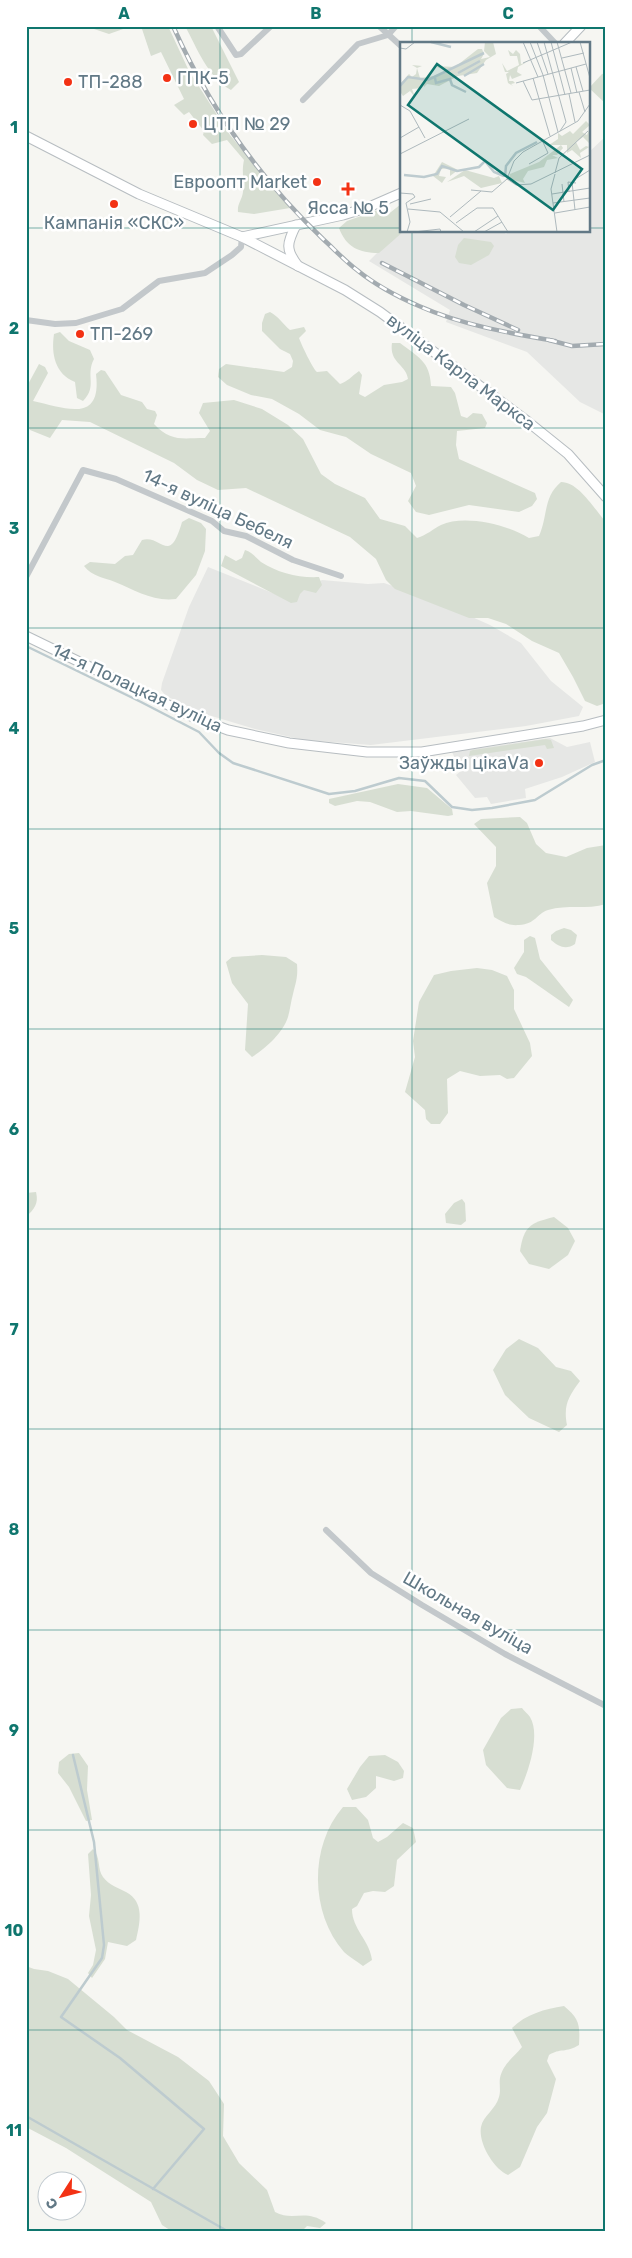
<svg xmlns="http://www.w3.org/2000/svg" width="632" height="2258" viewBox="0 0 632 2258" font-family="Rubik,sans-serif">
<rect width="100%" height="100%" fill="#f6f6f2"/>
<g fill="#e6e7e5">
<polygon points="606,136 606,415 580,402 527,352 446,322 450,310 369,261 401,229 401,231 503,231 506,234 509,231 588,231 588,153"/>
<polygon points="208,567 285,598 322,580 368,584 384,583 434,600 490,625 521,643 551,681 583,707 579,716 526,726 371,745 304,740 255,729 205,714 166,696 161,690 162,683 189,607"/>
<polygon points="550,738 567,747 590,742 595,762 562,777 525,789 526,798 491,804 487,797 475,798 456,775 461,771 452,752"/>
</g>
<g fill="#d7ded2">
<polygon points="85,26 126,26 126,28 109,34"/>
<path d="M141 26H168L189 71 230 135 290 208 254 214 238 212C237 204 242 200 243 192 245 181 241 174 244 160L227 140 212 144 203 135 204 131 189 112 184 115 174 105 184 99 161 52 151 56Z"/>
<path d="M185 26H211L239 82 231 90C208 78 197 48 185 26Z"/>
<polygon points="606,73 606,104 589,88 602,74"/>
<path d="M401 204V231H404L379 253C359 253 346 247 339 228L347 221 378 210 386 216Z"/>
<polygon points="464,238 491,242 494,246 489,255 471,265 459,263 455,257 458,245"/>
<path d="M270 312C278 316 283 324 290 330L304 327 306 331 299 338C301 344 313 369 317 372L327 371 340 384C347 382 352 376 359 371L362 375 359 394 365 397 384 385 402 382 408 379C406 364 389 363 392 343H400C418 357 430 361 431 386L451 387 455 393 461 416 467 418 473 413 482 414 487 423 485 428 457 431 456 445 459 459 535 493 537 499 532 506 519 512 469 505 429 515 416 512 408 501 416 486 411 473 371 454 346 437 320 430 299 414 272 399 251 395 227 385 218 377 219 369 226 364 284 372 292 367 293 361 290 354 280 349 262 331V323L265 314Z"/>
<path d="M60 332 69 341 90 350 94 359C85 376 98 386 83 401L77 398 75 382C55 374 51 354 54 334Z"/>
<path d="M39 364 45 367 48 373 33 401C65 408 102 424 96 374L101 370 105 371 121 395 142 402 147 409 155 411 157 415 154 424C171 442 181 438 205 438L210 431 199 413 203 403 234 400 262 409 288 425 303 439 321 474 335 484 365 498 380 519 405 526 417 538C427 535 433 529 441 525 464 514 509 525 529 538L539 536C548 516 543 497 561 482 579 482 594 509 606 522V703L597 706 585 701 573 677 559 653 532 641 506 624 488 618H469L395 589 386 580 376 559 350 537 246 488 218 490 197 480 174 463 90 422 62 420 50 438 30 430 26 424V388Z"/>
<path d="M189 518 201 523 206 529 205 551 196 575 176 599C153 602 135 590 115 582 103 577 93 577 84 566L90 562 115 564 125 556 133 555 142 540C162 534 169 567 182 522Z"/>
<path d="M245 550C252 552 256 558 261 562 278 573 298 578 319 577L322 585 316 593 304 590 300 594 297 602 291 603 221 566 225 555 236 561 242 558Z"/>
<polygon points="546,739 551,740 554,748 547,749 545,745 469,756 470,751 473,750"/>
<polygon points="398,784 427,788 452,809 453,815 448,816 411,811 397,812 370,802 357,801 335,806 329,803 329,799"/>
<path d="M520 817 527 823 536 844 546 853 566 857 587 848 606 845V904C587 910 567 904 548 910 536 914 536 924 519 925 508 926 503 922 494 917L487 883 496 866V847L474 824 481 819Z"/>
<path d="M564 928 571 930 577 935 575 944C566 950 559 947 551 940V935L556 931Z"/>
<polygon points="530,936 535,938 540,959 573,1000 569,1007 526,977 517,974 514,968 524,952 524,940"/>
<path d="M262 955 286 957 297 964C298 977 296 982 293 994 291 1001 290 1010 288 1017 283 1033 265 1049 252 1057L245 1050 248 1004 232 983 226 962 232 957Z"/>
<polygon points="477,968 492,970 507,976 514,990 514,1009 530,1043 532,1056 514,1078 507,1079 500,1075 480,1076 460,1071 447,1079 448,1113 440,1124 431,1124 426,1119 425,1110 405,1092 415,1057 413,1041 419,1002 434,975 451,971"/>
<path d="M36 1192C39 1204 34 1209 26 1217V1193Z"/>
<polygon points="462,1199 465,1203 466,1221 461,1225 446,1223 445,1214 454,1203"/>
<path d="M554 1217 568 1228 575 1241 568 1255 549 1269 529 1264 520 1251C524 1226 530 1223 554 1217Z"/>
<path d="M519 1339 538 1348 556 1367 571 1371 580 1381C569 1396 563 1405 567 1425L559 1432 529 1418 505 1395 493 1370 506 1349Z"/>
<path d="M522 1708C524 1711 528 1714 530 1717 541 1735 528 1773 520 1790L507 1788 486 1765 483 1750 501 1718 511 1709Z"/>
<polygon points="79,1753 88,1766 87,1790 92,1820 86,1821 69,1787 58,1773 59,1762 69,1754"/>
<polygon points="385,1755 398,1762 404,1771 403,1778 394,1781 376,1776 376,1788 366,1797 352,1800 347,1789 360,1767 369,1756"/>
<path d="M343 1807H356L368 1820 373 1838 378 1842 387 1837 403 1823 413 1828 416 1842 397 1860 394 1886 385 1892 373 1891 364 1893 357 1906 352 1909C352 1929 370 1941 372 1960L363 1966C357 1961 349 1957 344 1952 310 1913 309 1846 343 1807Z"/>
<path d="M93 1849C101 1857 97 1869 103 1877 109 1885 118 1888 126 1892 145 1902 140 1923 136 1940L127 1946 108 1942 105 1959 92 1978 88 1973 93 1965 96 1950 89 1916 91 1895 88 1854Z"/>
<path d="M26 1966 34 1969 48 1971 68 1979 114 2017 127 2030 178 2057 209 2081 224 2104 223 2136 239 2163 267 2190 275 2212C294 2222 305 2208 326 2223L320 2228 307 2226 301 2232H173L162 2225 151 2202 66 2148 26 2127Z"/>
<path d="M564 2006C580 2019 580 2026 579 2045 566 2053 560 2048 549 2055L547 2061 556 2079 547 2113 537 2127 520 2167 508 2175C494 2169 478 2143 481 2127 483 2116 496 2109 499 2097 501 2091 499 2084 500 2078 503 2064 513 2058 522 2047L512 2028C526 2014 545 2009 564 2006Z"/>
</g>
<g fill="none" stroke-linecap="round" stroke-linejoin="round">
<g stroke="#bdcbcf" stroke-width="2.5">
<polyline points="26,646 141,702 199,732 219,753 233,763 329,794 355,791 399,778 425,781 452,807 472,810 492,808 535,800 592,765 606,760"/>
<polyline points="73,1755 94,1842 104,1945 102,1958 61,2017 120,2058 204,2129 153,2189"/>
<polyline points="26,2116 229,2232"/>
</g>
<defs>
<g id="secondary">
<polyline points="564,44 581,26"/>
<polyline points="26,136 139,194 242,237 345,290 380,312 527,421 568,454 606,497"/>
<path d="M296 225C287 243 285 249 298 266"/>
<polyline points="242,237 343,215 369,207 401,193"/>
<polyline points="26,636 193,717 228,730 289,743 367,752 422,752 583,726 606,720"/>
</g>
</defs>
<use href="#secondary" stroke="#b7bdc1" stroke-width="11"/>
<g stroke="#c3c8cb" stroke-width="6">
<polyline points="217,26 236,55 241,54 271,26"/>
<polyline points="379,26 401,46"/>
<polyline points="539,26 556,44"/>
<polyline points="303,100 358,44 388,35 396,26"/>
<polyline points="26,320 55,324 76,323 122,309 159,281 205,273 232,255 241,247 242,237"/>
<polyline points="26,577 83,470 116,479 212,521 224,531 246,536 293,560 341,576"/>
<polyline points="326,1530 371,1573 422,1605 505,1654 606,1706"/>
</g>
<use href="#secondary" stroke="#fff" stroke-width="9"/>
<defs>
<g id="rail">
<path d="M173 26C209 107 259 178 323 239 334 249 345 261 357 270 374 284 398 297 419 306 462 325 509 333 555 341"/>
<polyline points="382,263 464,305 518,330"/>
<polyline points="549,340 572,346 606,344"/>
</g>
</defs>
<use href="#rail" stroke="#a3abb0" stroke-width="4.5"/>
<use href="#rail" stroke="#fff" stroke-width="2.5" stroke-dasharray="8" stroke-linecap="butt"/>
</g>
<path fill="none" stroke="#0f766e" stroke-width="1" stroke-opacity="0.55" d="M220 26V2232M412 26V44M26 228H401M588 228H606M412 231V2232M26 428H606M26 628H606M26 829H606M26 1029H606M26 1229H606M26 1429H606M26 1630H606M26 1830H606M26 2030H606"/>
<g fill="#f33214" stroke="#fff" stroke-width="2">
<circle cx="167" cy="78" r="5"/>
<circle cx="68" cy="82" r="5"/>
<circle cx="193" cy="124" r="5"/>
<circle cx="317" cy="182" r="5"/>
<path d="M345.5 181.5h5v5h5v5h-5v5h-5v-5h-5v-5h5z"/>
<circle cx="114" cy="204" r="5"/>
<circle cx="80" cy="334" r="5"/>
<circle cx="539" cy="763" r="5"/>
</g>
<g text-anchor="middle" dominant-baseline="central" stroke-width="5" stroke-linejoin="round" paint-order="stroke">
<g font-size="18" fill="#627986" stroke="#fff" text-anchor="start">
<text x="177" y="78">ГПК-5</text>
<text x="78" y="82">ТП-288</text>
<text x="203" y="124">ЦТП № 29</text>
<text x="307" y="182" text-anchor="end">Евроопт Market</text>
<text x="348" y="208" text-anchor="middle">Ясса № 5</text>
<text x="114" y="223" text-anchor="middle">Кампанія «СКС»</text>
<text x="90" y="334">ТП-269</text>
<text x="529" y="763" text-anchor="end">Заўжды цікаVа</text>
</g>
<g font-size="18" fill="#627986" stroke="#fff">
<text transform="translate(461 372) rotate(37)">вуліца Карла Маркса</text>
<text transform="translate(218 509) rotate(25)">14-я вуліца Бебеля</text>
<text transform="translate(137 688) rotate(25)">14-я Полацкая вуліца</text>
<text transform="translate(468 1613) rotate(30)">Школьная вуліца</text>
</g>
</g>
<g transform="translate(400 42)">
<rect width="190" height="190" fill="#f6f6f2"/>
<path d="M85 0H93L96 12 86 18 77 31 58 34 39 44 27 42 24 45 23 42 22 46 12 47 15 55 10 49 3 54 1 51 0 42 9 32 12 35 16 32 17 26 12 23 22 24 17 26 20 36 34 34 46 29 35 24 55 25 78 7H82L84 12 81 17 90 15 84 9ZM108 8 113 12 116 8 120 12 121 22 127 20 118 25 117 30 122 33 112 37 110 33 109 39H113L115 41 111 42 113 44 108 41 106 32 109 30H105L102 21 107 29 119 23 117 14H110ZM186 79 190 83 182 90 187 93 190 85V102L183 95 176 100 180 108 186 104 189 105 180 111 181 116 172 108 167 111V103H149L158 97V91L162 94 170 89 173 92ZM161 103 163 106 157 113H152L158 116 147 118 144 125 128 129 123 137 125 141 109 137 110 132 139 120ZM42 120 58 128 50 134V126L41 127 39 134 46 135 42 141 33 134ZM65 128 94 136 99 134 102 141 81 146 64 134 47 140Z" fill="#d7ded2"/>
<path fill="none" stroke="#bdcbcf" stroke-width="2.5" d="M31 0 51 5M58 31 80 19M64 34 84 22M35 36 36 41 50 37 52 43 66 50M0 44 8 35 28 38 84 11M4 133 24 135 37 132 42 124 57 129 79 125 85 119 94 130 104 134M105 135 106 124 116 111 137 100"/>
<path fill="none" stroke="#aeb9bd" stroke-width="1" d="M123 0 138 35M130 0 143 33 158 90M137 0 148 32M144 0 166 80 160 89M151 0 165 53M157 0 171 51M180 0 190 36M0 6 6 7 15 0M162 16 184 11M123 21 172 0M176 25 183 49M171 26 177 51M133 36 150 94M123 39 132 58 190 48M116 41 186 22M179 50 185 70M169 52 175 80M190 62 178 79 123 110 114 119 107 137 116 143 131 142 190 113M0 63 10 69 25 96M0 96 19 85M0 112 69 77M129 122 148 111 142 98M155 131 159 116 188 89M155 132 151 147 157 190M177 136 190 128M172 140 175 168M162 142 164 160M71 148 92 150 107 137M169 150 168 140 176 141M0 151 13 152 15 155 6 161 10 180 7 190M152 152 190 146M153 161 190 156M10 162 31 157M8 167 40 170 64 190M155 171 190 165M50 175 81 149M56 181 77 166H93L108 190M14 190 40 187 41 190M74 190 98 174M84 190 102 180"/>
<path fill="#0f766e" fill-opacity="0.15" stroke="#0f766e" stroke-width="2.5" d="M37 22 182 127 153 168 8 63Z"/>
<rect width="190" height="190" fill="none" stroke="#627986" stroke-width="2.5"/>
</g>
<rect width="632" height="2258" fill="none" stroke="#ffffff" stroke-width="55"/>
<g transform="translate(62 2196) rotate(234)"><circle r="24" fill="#ffffff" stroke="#c0c9cf"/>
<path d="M0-4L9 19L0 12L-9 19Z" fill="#f33214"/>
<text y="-8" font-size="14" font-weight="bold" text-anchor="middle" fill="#627986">С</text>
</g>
<rect x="28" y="28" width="576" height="2202" fill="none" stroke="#0f766e" stroke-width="2"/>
<g font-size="16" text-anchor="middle" font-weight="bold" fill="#0f766e">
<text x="124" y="19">A</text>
<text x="316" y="19">B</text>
<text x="508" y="19">C</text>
<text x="14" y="133">1</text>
<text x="14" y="334">2</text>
<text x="14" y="534">3</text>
<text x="14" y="734">4</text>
<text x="14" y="934">5</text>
<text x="14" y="1135">6</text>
<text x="14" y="1335">7</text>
<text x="14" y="1535">8</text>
<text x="14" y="1736">9</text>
<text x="14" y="1936">10</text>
<text x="14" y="2136">11</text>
</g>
</svg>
